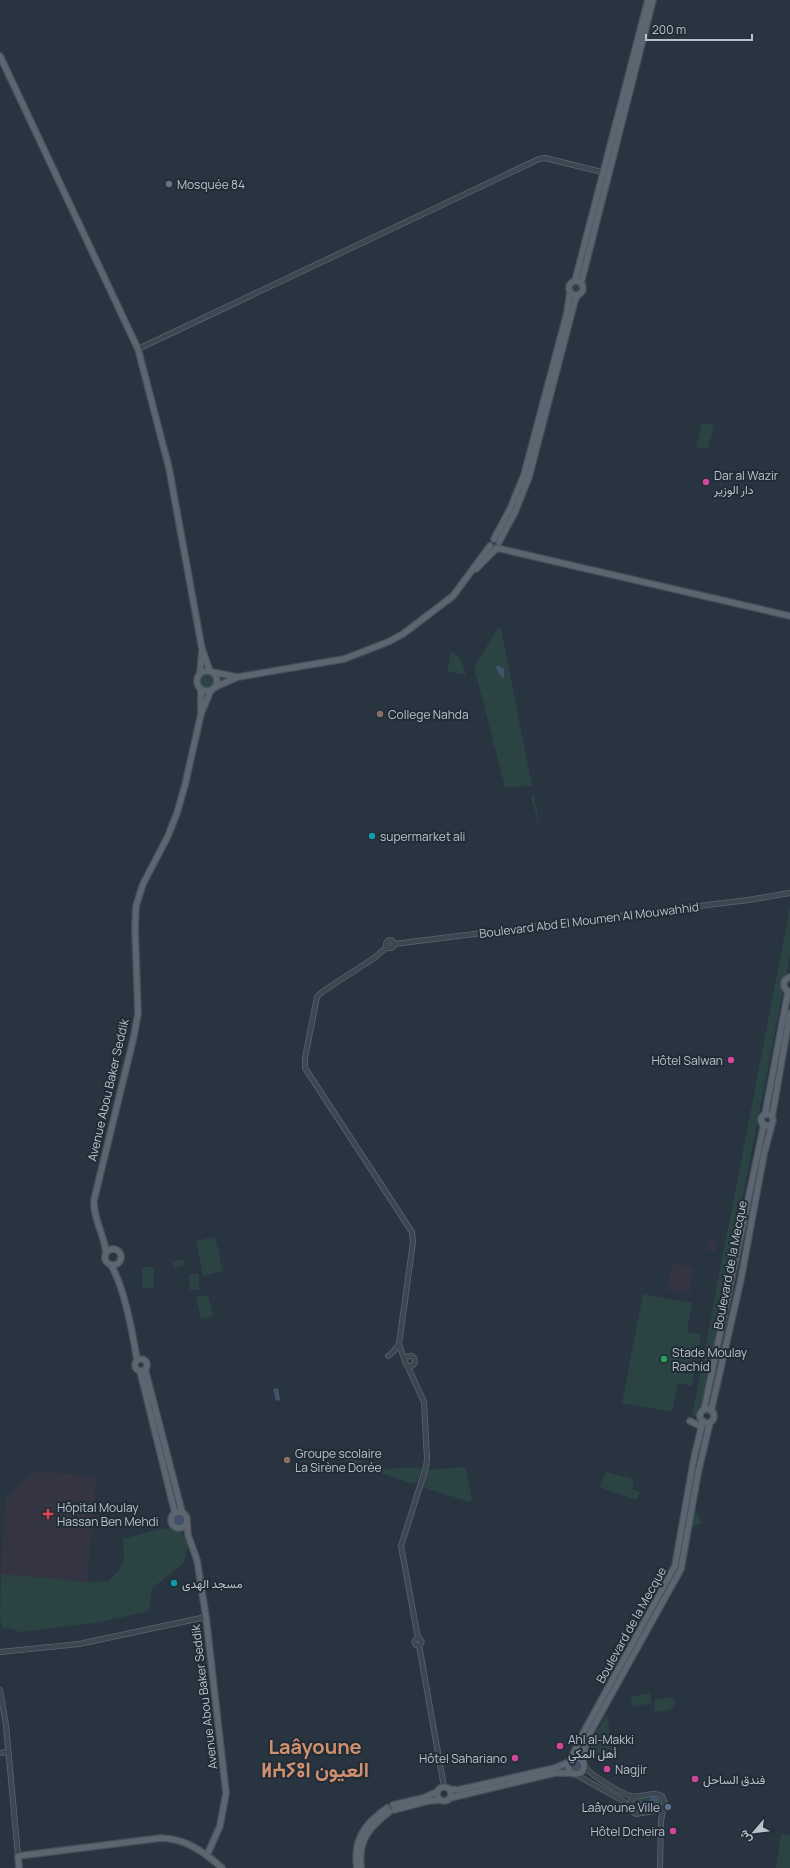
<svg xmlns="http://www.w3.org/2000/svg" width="790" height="1868" viewBox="0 0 790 1868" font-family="Manrope,Vazirmatn,'Noto Sans Tifinagh',sans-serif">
<rect width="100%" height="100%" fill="#283541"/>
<g fill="#353442">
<polygon points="709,1240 717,1242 715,1252 707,1250"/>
<polygon points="672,1263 694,1267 689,1294 667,1290"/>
<polygon points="36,1471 96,1476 87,1586 0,1579 6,1497"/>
</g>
<g fill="#2b4343">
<circle cx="575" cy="288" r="5.5"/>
<polygon points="707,423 714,426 708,449 696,447 702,424"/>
<polygon points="498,628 501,629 532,786 505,787 474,667"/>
<polygon points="451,651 461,660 466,675 447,671"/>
<circle cx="207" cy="680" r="8"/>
<polygon points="533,795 534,796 541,833 531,797"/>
<polygon points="790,907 790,955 701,1410 697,1415 692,1416"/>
<polygon points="215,1237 223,1271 203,1276 196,1241"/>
<polygon points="183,1259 185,1265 174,1268 172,1262"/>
<rect x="142" y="1267" width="12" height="21"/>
<polygon points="189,1274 199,1274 199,1290 190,1290"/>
<polygon points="643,1294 692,1303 687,1332 701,1335 692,1386 678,1383 672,1412 622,1403"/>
<polygon points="208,1295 213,1316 201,1319 196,1297"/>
<polygon points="344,1456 385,1469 419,1467 422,1469 417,1482 414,1484 343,1460 342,1458"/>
<polygon points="464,1467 466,1469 472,1499 470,1502 422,1487 427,1470"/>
<polygon points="606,1472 634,1479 632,1489 640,1492 637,1500 599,1487"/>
<polygon points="695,1509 702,1523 692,1527"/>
<path d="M172 1528 181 1532 189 1544 183 1564 152 1588 149 1611 96 1623 19 1632 12 1629 3 1628 0 1620 1 1574 87 1582 109 1581C127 1563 124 1563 123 1539L160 1529Z"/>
<polygon points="650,1693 652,1703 632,1707 631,1697"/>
<polygon points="673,1697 675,1704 670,1710 655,1712 654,1700"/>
<polygon points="607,1714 614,1755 603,1758 599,1754 591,1755 588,1745"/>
<polygon points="655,1795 661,1797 663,1803 659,1808 637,1812 632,1809 633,1801"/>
<polygon points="781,1834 790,1835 790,1868 776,1868"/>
</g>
<g fill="#3f5469">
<polygon points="498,665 504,669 504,678 501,677 496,668"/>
<polygon points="278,1388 280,1400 276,1401 273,1389"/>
<circle cx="180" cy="1520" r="5.5"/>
<circle cx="576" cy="1766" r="4.5"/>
<circle cx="654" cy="1802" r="5.5"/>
<circle cx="640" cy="1805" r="4.5"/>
</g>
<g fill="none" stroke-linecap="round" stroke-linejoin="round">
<defs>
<g id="minor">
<polyline points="138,349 539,159 545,158 602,172"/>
<circle cx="390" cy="944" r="4"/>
<polyline points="394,944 748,900 790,893"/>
<polyline points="387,947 374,958 322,992 317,997 305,1058 305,1068 412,1232 413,1242 399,1344 405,1361"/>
<circle cx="410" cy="1361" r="5"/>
<polyline points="388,1356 393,1352 399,1344"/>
<polyline points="407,1365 424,1402 427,1459 426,1467 401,1546 418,1638"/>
<circle cx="418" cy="1642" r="3.5"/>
<polyline points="419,1645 444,1787"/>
<polyline points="0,1652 79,1644 206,1617"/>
<polyline points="0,1690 6,1725 18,1856"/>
<polyline points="0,1753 8,1752"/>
<path d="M584 1765C587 1773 621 1794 631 1796 641 1799 652 1790 662 1796L665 1803 660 1810 636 1814 630 1810C628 1804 630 1799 636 1797"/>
<polyline points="575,1774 623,1801 629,1807"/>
<polyline points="660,1868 661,1820 664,1806"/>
</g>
<g id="major">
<polyline points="0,56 138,349 169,468 202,649 210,671"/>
<circle cx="576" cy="288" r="7"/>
<polyline points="575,281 648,0"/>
<polyline points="581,283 653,0"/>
<polyline points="494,539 510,509 524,475 567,313 570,292"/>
<polyline points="499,542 515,512 529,477 575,300 578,295"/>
<polyline points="497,548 790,616"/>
<polyline points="476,569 496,549"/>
<circle cx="207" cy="681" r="10"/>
<polyline points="212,672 237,677"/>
<polyline points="200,673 202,651"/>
<polyline points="215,687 238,677 344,659 388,642 403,634 453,596 490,546"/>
<polyline points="201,711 201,690"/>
<path d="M790 992C784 990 783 985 785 980L790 977"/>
<circle cx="767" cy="1120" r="6"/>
<polyline points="765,1115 788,992"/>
<polyline points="772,1117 790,1013"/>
<circle cx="113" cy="1257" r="8"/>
<path d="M106 1252C104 1234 93 1219 94 1200L134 1036 138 1013 135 928 136 906 143 884 168 836 177 813 185 785 201 714 211 690"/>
<path d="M111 1265C124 1287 133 1335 137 1360"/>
<circle cx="141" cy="1365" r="6"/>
<polyline points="145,1369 182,1512"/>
<polyline points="140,1371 175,1513"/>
<circle cx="707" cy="1416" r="7"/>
<polyline points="704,1410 764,1124"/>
<polyline points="711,1411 741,1279 764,1154 772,1124"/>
<polyline points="690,1421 702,1427"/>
<circle cx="179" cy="1520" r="8"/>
<polyline points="187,1522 188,1535 197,1560 206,1617 226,1793 220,1826 207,1855"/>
<circle cx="576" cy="1766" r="8"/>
<polyline points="570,1761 581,1737 675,1566 694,1458 703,1421"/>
<polyline points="583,1762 586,1740 681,1569 698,1473 710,1422"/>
<circle cx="444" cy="1794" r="7"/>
<polyline points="449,1789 458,1790 555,1768 569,1762"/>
<polyline points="450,1798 555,1773 571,1773"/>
<polyline points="393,1805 423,1798 437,1792"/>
<polyline points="394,1810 428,1801 440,1800"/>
<path d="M19 1868 18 1856 161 1838C187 1839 204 1852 222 1868"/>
<path d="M357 1868C353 1840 364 1824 387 1808"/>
<path d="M361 1868C358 1841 368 1828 389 1812"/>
</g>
</defs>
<use href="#minor" stroke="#5a656e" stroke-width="6"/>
<use href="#major" stroke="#46505a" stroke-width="8"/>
<use href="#minor" stroke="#3c4751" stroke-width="4.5"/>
<use href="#major" stroke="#5b6670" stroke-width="5.5"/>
</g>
<circle fill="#6b7280" stroke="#212c36" stroke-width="1.5" cx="169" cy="184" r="4"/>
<g fill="#d1479c" stroke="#212c36" stroke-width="1.5">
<circle cx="706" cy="482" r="4"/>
<circle cx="731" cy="1060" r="4"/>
<circle cx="560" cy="1746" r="4"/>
<circle cx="515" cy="1758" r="4"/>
<circle cx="607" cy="1769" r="4"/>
<circle cx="695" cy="1779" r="4"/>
<circle cx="673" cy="1831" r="4"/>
</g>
<g fill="#8d6e63" stroke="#212c36" stroke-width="1.5">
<circle cx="380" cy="714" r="4"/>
<circle cx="287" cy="1460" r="4"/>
</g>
<g fill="#0f9aa8" stroke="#212c36" stroke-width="1.5">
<circle cx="372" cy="836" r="4"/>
<circle cx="174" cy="1583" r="4"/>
</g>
<circle fill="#2e9e5b" stroke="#212c36" stroke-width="1.5" cx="664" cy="1359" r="4"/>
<path fill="#e0444e" stroke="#212c36" stroke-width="1.5" d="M46 1508h4v4h4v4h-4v4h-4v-4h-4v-4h4z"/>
<circle fill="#5c6f8a" stroke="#212c36" stroke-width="1.5" cx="668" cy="1807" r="4"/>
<g text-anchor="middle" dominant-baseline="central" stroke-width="4" stroke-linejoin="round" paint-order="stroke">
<g font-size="12" fill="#b9c2cb" stroke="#212c36" text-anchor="start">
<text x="177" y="184">Mosquée 84</text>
<text x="714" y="475">Dar al Wazir<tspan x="714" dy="14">دار الوزير</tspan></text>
<text x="388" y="714">College Nahda</text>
<text x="380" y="836">supermarket ali</text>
<text x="723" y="1060" text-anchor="end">Hôtel Salwan</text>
<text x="672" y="1352">Stade Moulay<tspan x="672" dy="14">Rachid</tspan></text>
<text x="295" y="1453">Groupe scolaire<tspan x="295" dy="14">La Sirène Dorée</tspan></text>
<text x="57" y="1507">Hôpital Moulay<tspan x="57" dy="14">Hassan Ben Mehdi</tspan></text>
<text x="182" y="1583">مسجد الهدى</text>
<text x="568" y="1739">Ahl al-Makki<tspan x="568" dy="14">أهل المكي</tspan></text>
<text x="507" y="1758" text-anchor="end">Hôtel Sahariano</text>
<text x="615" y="1769">Nagjir</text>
<text x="703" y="1779">فندق الساحل</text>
<text x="660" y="1807" text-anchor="end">Laâyoune Ville</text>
<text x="665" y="1831" text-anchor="end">Hôtel Dcheira</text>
</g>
<g font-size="12" fill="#b9c2cb" stroke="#212c36">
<text transform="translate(589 920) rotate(-7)">Boulevard Abd El Moumen Al Mouwahhid</text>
<text transform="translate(108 1090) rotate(-77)">Avenue Abou Baker Seddik</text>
<text transform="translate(730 1265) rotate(-79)">Boulevard de la Mecque</text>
<text transform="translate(631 1625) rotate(-61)">Boulevard de la Mecque</text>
<text transform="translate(204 1697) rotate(-97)">Avenue Abou Baker Seddik</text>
</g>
<g font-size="20" font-weight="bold" fill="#d0916f" stroke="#212c36">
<text x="315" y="1746">Laâyoune<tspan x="315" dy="23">ⵍⵄⵢⵓⵏ العيون</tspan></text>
</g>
</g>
<g transform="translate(754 1832) rotate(242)" stroke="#212c36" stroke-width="3" paint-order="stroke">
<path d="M0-3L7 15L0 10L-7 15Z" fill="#b9c2cb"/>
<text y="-6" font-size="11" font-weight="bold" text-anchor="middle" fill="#b9c2cb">ش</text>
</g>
<path d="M646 34v6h106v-6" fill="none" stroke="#b9c2cb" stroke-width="2"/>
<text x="652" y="34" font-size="12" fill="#b9c2cb" stroke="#212c36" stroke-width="3" paint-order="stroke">200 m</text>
</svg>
